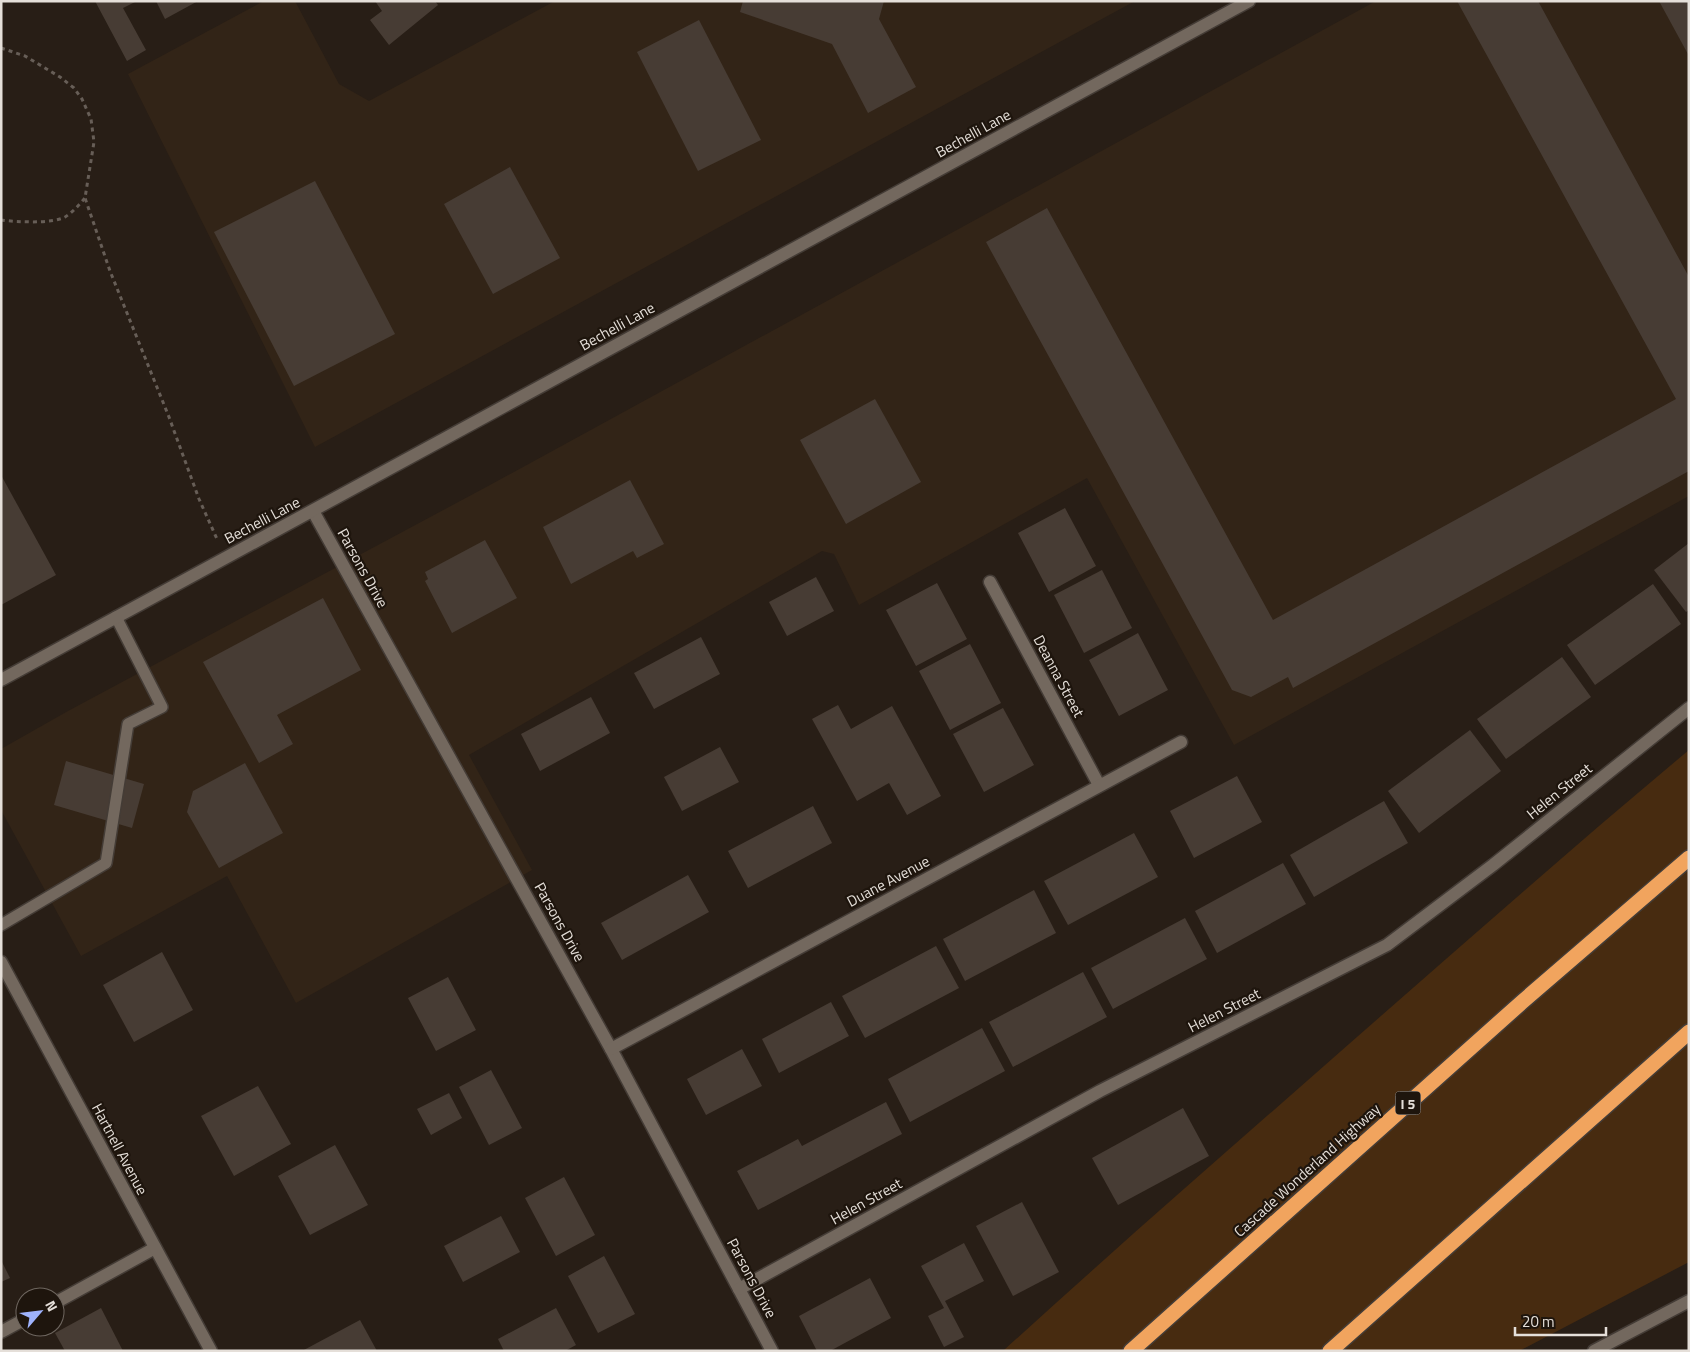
<svg xmlns="http://www.w3.org/2000/svg" width="1690" height="1352" viewBox="0 0 1690 1352" font-family="'Titillium Web',sans-serif">
<rect width="100%" height="100%" fill="#281e16"/>
<g fill="#322417">
<polygon points="264,1 295,1 339,84 369,101 555,1 1135,1 315,447 128,74"/>
<polygon points="1376,1 1689,1 1689,496 1234,745 1087,478 859,605 834,554 822,551 469,755 532,870 296,1003 227,876 81,956 1,810 1,749 68,711 490,485"/>
</g>
<path fill="#472b10" d="M1689 750V1262L1519 1351H1003C1117 1247 1233 1146 1349 1044 1462 945 1574 846 1689 750Z"/>
<g fill="#473c34">
<polygon points="95,1 137,1 123,8 146,50 127,61"/>
<polygon points="156,1 198,1 165,19"/>
<polygon points="375,1 435,1 438,5 389,45 370,20 382,11"/>
<polygon points="743,1 884,1 879,19 916,87 868,113 832,44 740,12"/>
<polygon points="1457,1 1538,1 1689,277 1689,471 1293,688 1288,677 1251,697 1232,690 986,242 1047,208 1273,620 1676,399"/>
<polygon points="1659,1 1689,1 1689,56"/>
<polygon points="699,20 761,140 698,171 637,52"/>
<polygon points="510,167 560,258 493,294 444,204"/>
<polygon points="315,181 395,334 294,386 214,232"/>
<polygon points="875,399 921,482 846,524 800,440"/>
<polygon points="1,475 56,575 1,605"/>
<polygon points="630,480 664,544 637,558 633,551 571,584 543,527"/>
<polygon points="1065,508 1096,566 1049,592 1018,533"/>
<polygon points="485,540 517,598 452,633 425,581 428,579 425,572"/>
<polygon points="1689,543 1689,610 1686,612 1654,570"/>
<polygon points="1102,570 1132,628 1084,653 1054,595"/>
<polygon points="816,577 834,611 787,636 769,602"/>
<polygon points="937,583 967,639 916,666 886,610"/>
<polygon points="1653,584 1681,624 1595,685 1567,645"/>
<polygon points="323,598 361,670 277,715 293,744 259,763 203,662"/>
<polygon points="1138,633 1168,690 1119,716 1089,660"/>
<polygon points="701,637 720,674 654,709 634,673"/>
<polygon points="970,644 1001,703 950,730 919,671"/>
<polygon points="1562,657 1591,697 1506,759 1477,719"/>
<polygon points="591,697 610,733 540,771 521,734"/>
<polygon points="838,705 851,729 892,706 941,796 907,815 889,783 857,801 812,719"/>
<polygon points="1003,708 1034,765 984,792 953,734"/>
<polygon points="1470,730 1501,771 1419,833 1388,791"/>
<polygon points="720,747 739,782 682,811 664,777"/>
<polygon points="66,761 144,784 132,828 54,805"/>
<polygon points="245,763 283,833 219,868 187,812 193,791"/>
<polygon points="1237,776 1262,822 1194,858 1170,811"/>
<polygon points="1384,801 1408,843 1314,897 1290,855"/>
<polygon points="813,806 832,843 748,888 728,851"/>
<polygon points="1134,833 1158,877 1068,925 1044,881"/>
<polygon points="1283,863 1306,904 1217,953 1195,911"/>
<polygon points="688,875 709,912 622,960 601,923"/>
<polygon points="1034,890 1056,933 965,981 943,939"/>
<polygon points="1185,918 1207,959 1113,1009 1091,968"/>
<polygon points="936,946 959,988 865,1038 842,996"/>
<polygon points="162,952 193,1010 134,1042 103,985"/>
<polygon points="1083,972 1107,1017 1013,1067 989,1022"/>
<polygon points="448,977 476,1030 436,1051 408,998"/>
<polygon points="831,1002 849,1036 779,1073 762,1039"/>
<polygon points="982,1028 1005,1071 910,1122 888,1079"/>
<polygon points="742,1049 762,1086 706,1115 687,1079"/>
<polygon points="491,1070 522,1128 489,1145 459,1087"/>
<polygon points="258,1086 291,1144 234,1176 201,1116"/>
<polygon points="449,1093 462,1118 431,1135 417,1109"/>
<polygon points="886,1102 902,1134 758,1210 737,1171 798,1139 802,1146"/>
<polygon points="1183,1108 1209,1156 1118,1205 1092,1158"/>
<polygon points="335,1145 368,1205 310,1235 278,1176"/>
<polygon points="564,1177 595,1235 556,1256 525,1198"/>
<polygon points="1022,1202 1059,1272 1013,1296 976,1226"/>
<polygon points="501,1216 520,1252 463,1282 444,1246"/>
<polygon points="964,1243 984,1281 945,1301 964,1337 944,1347 928,1316 944,1308 921,1266"/>
<polygon points="604,1256 635,1314 598,1333 568,1276"/>
<polygon points="1,1260 10,1278 1,1282"/>
<polygon points="870,1278 891,1318 830,1351 817,1351 799,1316"/>
<polygon points="101,1308 123,1351 65,1351 55,1333"/>
<polygon points="556,1308 576,1345 565,1351 504,1351 498,1339"/>
<polygon points="360,1320 377,1351 302,1351"/>
</g>
<g fill="none" stroke-linecap="round" stroke-linejoin="round">
<defs>
<polyline id="lane" points="1,925 106,863 128,724 162,707 116,617"/>
<g id="street">
<polyline points="313,511 611,1049 772,1351"/>
<polyline points="990,582 1099,785"/>
<polyline points="611,1049 1181,742"/>
<polyline points="739,1289 1100,1091 1387,945 1493,865 1689,708"/>
<polyline points="55,1303 155,1248"/>
<polyline points="1,1332 25,1319"/>
<polyline points="1594,1351 1689,1301"/>
</g>
<g id="secondary">
<polyline points="1,680 1249,1"/>
<polyline points="1,962 211,1351"/>
</g>
<g id="highway">
<polyline points="1131,1351 1522,1002 1689,858"/>
<polyline points="1330,1351 1689,1032"/>
</g>
</defs>
<use href="#lane" stroke="#443c36" stroke-width="14"/>
<use href="#street" stroke="#443c36" stroke-width="15"/>
<use href="#secondary" stroke="#443c36" stroke-width="15"/>
<use href="#highway" stroke="#443c36" stroke-width="18"/>
<g stroke="#675e57" stroke-width="3" stroke-dasharray="4 4" stroke-linecap="butt">
<polyline points="1,48 25,56 60,77 74,88 82,99 91,119 94,142 85,198 110,271 169,417 199,499 217,539"/>
<path d="M1 220C16 222 52 224 65 217 73 212 79 205 85 198"/>
</g>
<use href="#lane" stroke="#73685e" stroke-width="11"/>
<use href="#street" stroke="#73685e" stroke-width="12"/>
<use href="#secondary" stroke="#73685e" stroke-width="12"/>
<use href="#highway" stroke="#f1a45e" stroke-width="15"/>
</g>
<g text-anchor="middle" dominant-baseline="central" stroke-width="4.5" stroke-linejoin="round" paint-order="stroke">
<rect fill="#1e150d" stroke="#a9a29c" stroke-width="1" x="1395.5" y="1091.5" width="25" height="23" rx="4"/>
<g font-size="14" font-weight="bold" fill="#e5dfd9">
<text x="1408" y="1103">I 5</text>
</g>
<g font-size="15" fill="#e5dfd9" stroke="#1e150d">
<text transform="translate(973 133) rotate(-29)">Bechelli Lane</text>
<text transform="translate(617 326) rotate(-29)">Bechelli Lane</text>
<text transform="translate(262 520) rotate(-28)">Bechelli Lane</text>
<text transform="translate(363 568) rotate(61)">Parsons Drive</text>
<text transform="translate(1059 676) rotate(62)">Deanna Street</text>
<text transform="translate(1559 791) rotate(-39)">Helen Street</text>
<text transform="translate(888 881) rotate(-28)">Duane Avenue</text>
<text transform="translate(560 922) rotate(61)">Parsons Drive</text>
<text transform="translate(1224 1010) rotate(-27)">Helen Street</text>
<text transform="translate(120 1149) rotate(62)">Hartnell Avenue</text>
<text transform="translate(1307 1170) rotate(-42)">Cascade Wonderland Highway</text>
<text transform="translate(866 1201) rotate(-29)">Helen Street</text>
<text transform="translate(752 1278) rotate(62)">Parsons Drive</text>
</g>
</g>
<rect width="1690" height="1352" fill="none" stroke="#e5dfd9" stroke-width="5"/>
<g transform="translate(40 1312) rotate(62)"><circle r="24" fill="#1e150d" stroke="#6e665f"/>
<path d="M0-4L9 19L0 12L-9 19Z" fill="#9fb3fd"/>
<text y="-8" font-size="14" font-weight="bold" text-anchor="middle" fill="#e5dfd9">N</text>
</g>
<path d="M1515 1327v8h91v-8" fill="none" stroke="#e5dfd9" stroke-width="2.5"/>
<text x="1522" y="1327" font-size="15" fill="#e5dfd9" stroke="#1e150d" stroke-width="4" paint-order="stroke">20 m</text>
</svg>
